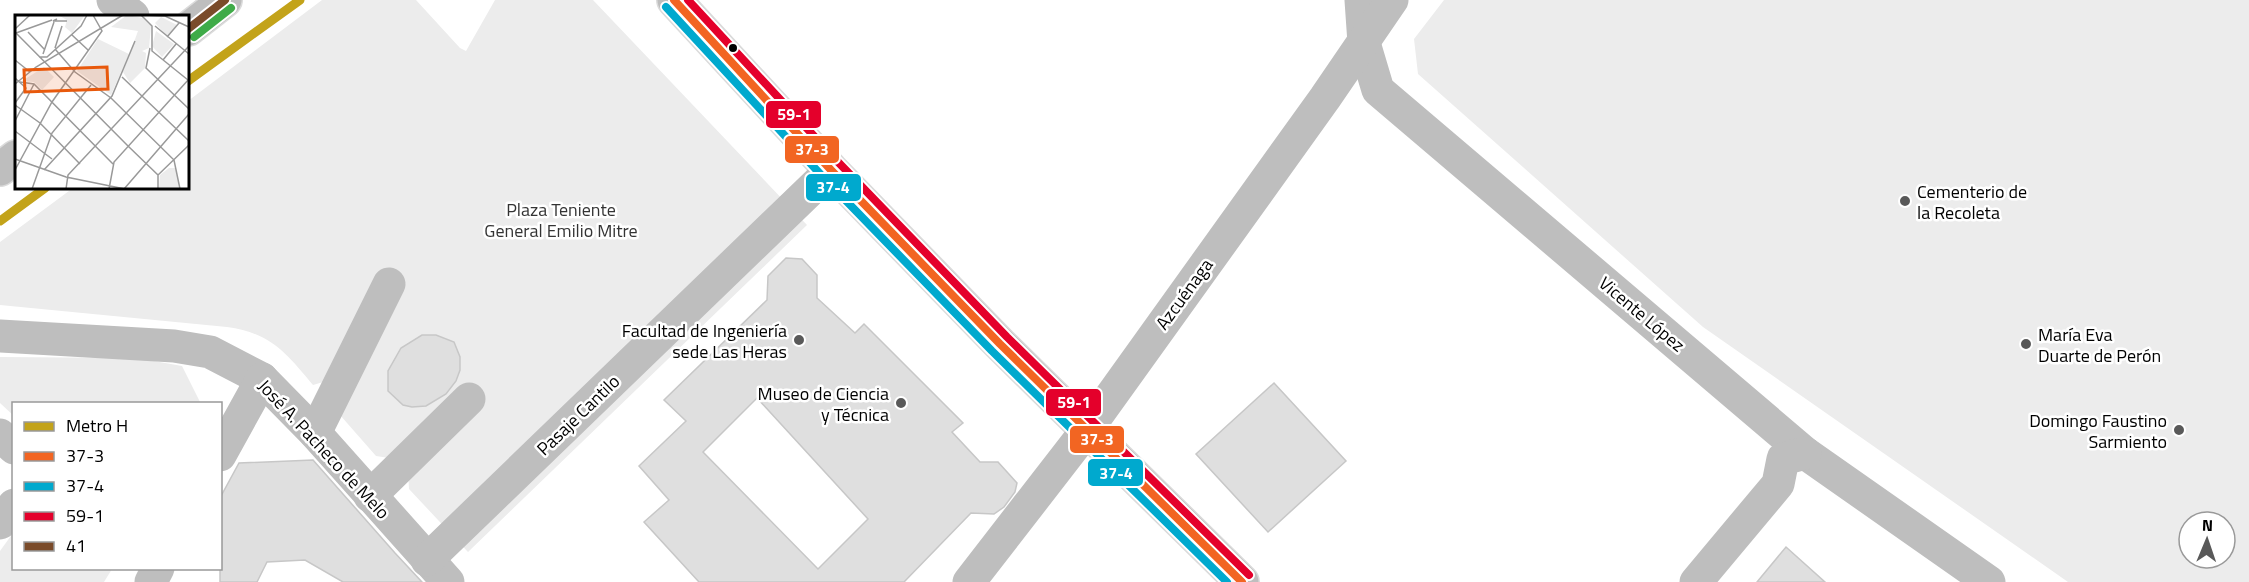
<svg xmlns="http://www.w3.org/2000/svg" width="2249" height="582" viewBox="0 0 2249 582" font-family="'Titillium Web',sans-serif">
<rect width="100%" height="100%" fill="#fff"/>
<g fill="#ececec" fill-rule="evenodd">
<path d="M322 0H416L460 48 466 51 495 0H593L807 225 468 552 409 489 408 472 396 459 376 456 340 415 330 380 313 385C286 353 271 333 227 327L0 305V242L73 188H188V101Z"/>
<path d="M1444 0H2249V582H2068L1703 327 1418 74 1414 39ZM2189 522H2225V558H2189Z"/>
<polygon points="0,357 137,358 182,366 200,402 14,404 13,415 0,403"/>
<polygon points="13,533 14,568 112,569 104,582 0,582 0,551"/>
</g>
<g fill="#dfdfdf" stroke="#c7c7c7" stroke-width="1.5" fill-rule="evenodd">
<path d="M786 258 802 259 817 275V298L855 333 864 324 963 423 952 432 980 462H998L1017 483 1015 492 1004 507 994 514 971 513 904 582H699L644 522 669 500 639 466 686 421 664 400 767 300 768 276ZM757 398 868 519 818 569 703 452Z"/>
<polygon points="422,335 436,335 454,342 460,357 460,370 456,381 446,394 426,406 412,407 403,405 388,391 388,371 401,348"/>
<polygon points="1274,383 1346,461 1268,532 1196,454"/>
<polygon points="313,460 395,553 422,582 343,582 305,560 267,562 257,582 220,582 220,498 239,463"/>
<polygon points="1786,547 1825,582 1757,582"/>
</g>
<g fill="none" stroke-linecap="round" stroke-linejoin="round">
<defs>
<g id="major">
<polyline points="674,0 831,170 1000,344 1242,582"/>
<polyline points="188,29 225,0"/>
<polyline points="0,169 16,157"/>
</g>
</defs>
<use href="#major" stroke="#dbdbdb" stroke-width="36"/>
<g stroke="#bebebe" stroke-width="33">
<polyline points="113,0 133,16"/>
<polyline points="1361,0 1364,43 1378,90 1805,453 1989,582"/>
<polyline points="0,336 174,346 210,352 262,379 315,433 448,582"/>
<polyline points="315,433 389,284"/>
<polyline points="0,435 14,448"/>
<polyline points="220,455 262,379"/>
<polyline points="370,496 469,399"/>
<polyline points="0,523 14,505"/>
<polyline points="427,560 831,170"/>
<polyline points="151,582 158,568"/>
<polyline points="969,582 1086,431 1325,98 1392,0"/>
<polyline points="1696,582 1778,484 1783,459 1805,453"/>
</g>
<use href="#major" stroke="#bebebe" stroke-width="33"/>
<defs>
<polyline id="bus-1" points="674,0 831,170 1000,344 1242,582"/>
<polyline id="bus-2" points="666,7 823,177 992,351 1227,582"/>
<polyline id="bus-3" points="688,0 839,163 1007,337 1249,575"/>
<polyline id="bus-4" points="188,29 225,0"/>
<polyline id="bus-5" points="194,37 231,8"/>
</defs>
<use href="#bus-1" stroke="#fff" stroke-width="12"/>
<use href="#bus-2" stroke="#fff" stroke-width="12"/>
<use href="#bus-3" stroke="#fff" stroke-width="12"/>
<use href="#bus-4" stroke="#fff" stroke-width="12"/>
<use href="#bus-5" stroke="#fff" stroke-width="12"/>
<use href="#bus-1" stroke="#f26522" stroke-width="8"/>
<use href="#bus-2" stroke="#00a9ce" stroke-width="8"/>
<use href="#bus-3" stroke="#e4002b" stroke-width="8"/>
<use href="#bus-4" stroke="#7a4b2a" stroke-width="8"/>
<use href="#bus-5" stroke="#3fab48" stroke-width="8"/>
<defs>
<g id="metro-1">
<polyline points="188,81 300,0"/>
<polyline points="0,221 45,188"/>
</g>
</defs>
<use href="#metro-1" stroke="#fff" stroke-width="14"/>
<use href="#metro-1" stroke="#c3a31a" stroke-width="9"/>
</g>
<circle fill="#000" stroke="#fff" stroke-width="2" cx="733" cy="48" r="5"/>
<g fill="#595959" stroke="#fff" stroke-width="2">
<circle cx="1905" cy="201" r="6"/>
<circle cx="799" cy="340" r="6"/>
<circle cx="2026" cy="344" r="6"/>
<circle cx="901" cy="403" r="6"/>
<circle cx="2179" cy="430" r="6"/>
</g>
<g text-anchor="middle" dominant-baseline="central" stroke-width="5" stroke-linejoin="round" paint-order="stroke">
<g font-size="18" fill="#000" stroke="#fff" text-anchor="end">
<text x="1917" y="191" text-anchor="start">Cementerio de<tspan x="1917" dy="21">la Recoleta</tspan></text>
<text x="787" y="330">Facultad de Ingeniería<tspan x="787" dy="21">sede Las Heras</tspan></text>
<text x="2038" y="334" text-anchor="start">María Eva<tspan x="2038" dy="21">Duarte de Perón</tspan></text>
<text x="889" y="393">Museo de Ciencia<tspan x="889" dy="21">y Técnica</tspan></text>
<text x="2167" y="420">Domingo Faustino<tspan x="2167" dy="21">Sarmiento</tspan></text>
</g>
<g font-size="18" fill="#333" stroke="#fff">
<text x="561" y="209">Plaza Teniente<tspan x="561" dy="21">General Emilio Mitre</tspan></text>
</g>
<g font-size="18" fill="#000" stroke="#fff">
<text transform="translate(1184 294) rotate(-54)">Azcuénaga</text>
<text transform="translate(1642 314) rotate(40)">Vicente López</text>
<text transform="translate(578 415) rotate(-44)">Pasaje Cantilo</text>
<text transform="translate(324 449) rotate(47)">José A. Pacheco de Melo</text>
</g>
</g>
<g transform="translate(15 15)">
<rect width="174" height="174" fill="#fff"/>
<path d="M43 0H70L57 18 50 12 52 5ZM112 0 128 3 136 11 134 33 127 36 131 38 130 53 115 68 108 57 123 16 96 12ZM146 2 162 10 152 21 140 8ZM141 16 159 29 147 42 137 31ZM83 24 114 39 96 80 62 56ZM29 52 39 62 27 75 19 67 7 66ZM154 153H161L164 174H144L145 160Z" fill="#ececec"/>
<path fill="none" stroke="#999" stroke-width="1.5" d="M126 0 137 11V36L173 65M129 0 150 1 174 12M42 4 38 6H52M140 11 174 39M0 14 15 0M0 17 113 131M13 17 30 35M1 18 37 5M57 20 73 35M152 22 164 8M40 33 47 11M135 33 131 53 174 94M40 34 60 57 96 83 159 145 165 174M28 39 39 7M24 42H32L66 11 72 0M0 45 15 57M148 45 161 29M107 62 174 126M0 63 11 73 0 88M5 67 19 69 98 149M0 69 21 52 108 0M0 90 25 108 65 149M0 106 19 69M0 116 37 144M113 131 143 160M0 144 51 162 110 174M0 155 37 87 87 16 78 0M29 155 97 81 120 26M17 174 37 118 76 70M51 174 53 160 174 31M94 174 99 147 174 64M109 174 174 99M143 174V160L174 130"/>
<path fill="#e8590c" fill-opacity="0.15" stroke="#e8590c" stroke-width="3" d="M92 52 93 74 10 77 9 55Z"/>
<rect width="174" height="174" fill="none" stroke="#000" stroke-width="3"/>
</g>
<g stroke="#fff" stroke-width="2">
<rect x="765" y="100" width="57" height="29" rx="6" fill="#e4002b"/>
<rect x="784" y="135" width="56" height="29" rx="6" fill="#f26522"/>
<rect x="805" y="173" width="57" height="29" rx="6" fill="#00a9ce"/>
<rect x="1045" y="388" width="57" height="29" rx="6" fill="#e4002b"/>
<rect x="1069" y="425" width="56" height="29" rx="6" fill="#f26522"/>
<rect x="1087" y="458" width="57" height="29" rx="6" fill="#00a9ce"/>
</g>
<g font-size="16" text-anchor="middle" font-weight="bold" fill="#fff">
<text x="794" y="120">59-1</text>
<text x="812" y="155">37-3</text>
<text x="833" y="193">37-4</text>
<text x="1074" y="408">59-1</text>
<text x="1097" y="445">37-3</text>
<text x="1116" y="479">37-4</text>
</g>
<rect x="12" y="402" width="210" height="168" fill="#ffffff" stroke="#999999" stroke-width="1.5"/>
<rect x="24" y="422" width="30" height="9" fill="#c3a31a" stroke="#999999" stroke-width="1.5"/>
<text x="66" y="432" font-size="18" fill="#000000">Metro H</text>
<rect x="24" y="452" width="30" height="9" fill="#f26522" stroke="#999999" stroke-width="1.5"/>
<text x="66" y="462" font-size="18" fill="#000000">37-3</text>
<rect x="24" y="482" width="30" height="9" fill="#00a9ce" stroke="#999999" stroke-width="1.5"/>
<text x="66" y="492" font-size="18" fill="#000000">37-4</text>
<rect x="24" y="512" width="30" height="9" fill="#e4002b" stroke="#999999" stroke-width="1.5"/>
<text x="66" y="522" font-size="18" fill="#000000">59-1</text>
<rect x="24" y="542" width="30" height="9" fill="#7a4b2a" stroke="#999999" stroke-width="1.5"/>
<text x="66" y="552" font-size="18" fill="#000000">41</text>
<g transform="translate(2207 540) rotate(2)"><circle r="28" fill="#ffffff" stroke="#999999" stroke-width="1.5"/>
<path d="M0-4.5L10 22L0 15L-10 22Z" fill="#595959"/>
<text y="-9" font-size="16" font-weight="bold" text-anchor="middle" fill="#000000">N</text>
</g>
</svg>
